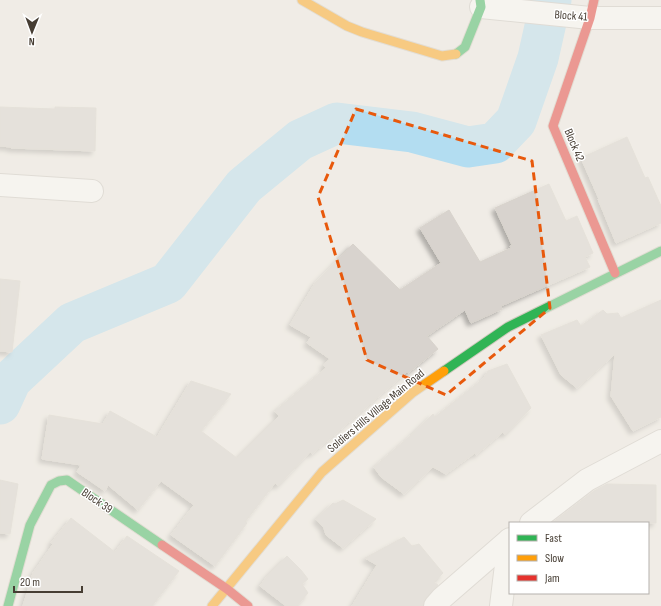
<svg xmlns="http://www.w3.org/2000/svg" width="661" height="606" viewBox="0 0 661 606" font-family="'Sofia Sans Condensed',sans-serif">
<defs>
<filter id="shadow"><feDropShadow dx="-3.5" dy="3.5" stdDeviation="2" flood-color="#0004"/></filter>
</defs>
<rect width="100%" height="100%" fill="#f0ece6"/>
<g fill="none" stroke-linecap="round" stroke-linejoin="round">
<polyline stroke="#b3ddf1" stroke-width="41" points="0,404 11,380 72,323 168,283 244,186 300,140 337,123 412,132 468,147 495,143 516,121 538,58 551,0"/>
</g>
<g fill="#d8d3ce" stroke="#d8d3cc" filter="url(#shadow)">
<polygon points="0,107 55,109 55,107 96,108 95,151 11,148 11,147 0,146"/>
<polygon points="627,137 645,178 648,177 661,206 661,223 616,243 598,199 599,199 581,158"/>
<polygon points="549,184 566,221 577,216 593,253 585,257 590,267 501,306 502,309 471,323 465,310 427,336 438,349 408,373 407,372 312,454 310,452 278,486 275,483 245,522 247,523 215,566 171,535 194,505 161,481 138,510 108,485 105,491 77,472 81,465 42,459 49,415 103,424 110,411 157,437 191,381 231,394 201,431 237,458 279,416 275,411 326,368 323,365 330,359 307,343 311,337 290,325 315,283 353,244 400,290 441,263 420,228 449,210 480,262 511,248 510,246 512,245 495,208"/>
<polygon points="0,279 20,281 12,352 0,351"/>
<polygon points="661,300 661,417 633,431 611,396 615,354 577,388 561,375 541,335 577,320 581,326 603,310 607,314 618,313 621,318"/>
<polygon points="507,364 531,408 505,435 503,432 476,455 475,453 446,474 433,467 404,494 381,477 374,467 410,436 433,414 435,417 484,378 488,371"/>
<polygon points="0,480 18,484 10,534 0,533"/>
<polygon points="607,484 656,485 656,523 552,523 594,491"/>
<polygon points="343,500 376,519 343,548 326,535 324,528 316,519 333,503 335,504"/>
<polygon points="71,518 115,552 127,536 179,571 152,606 23,606 33,573 53,544 51,543"/>
<polygon points="404,537 412,546 419,544 443,573 434,582 438,585 426,598 423,606 352,606 377,565 365,558"/>
<polygon points="287,556 301,570 308,579 302,584 308,593 297,606 286,606 260,586 268,575"/>
</g>
<g fill="none" stroke-linecap="round" stroke-linejoin="round">
<defs>
<g id="street">
<polyline points="481,7 590,18 661,18"/>
<polyline points="0,185 92,191"/>
<polyline points="531,523 587,480 661,441"/>
<polyline points="435,606 442,598 510,539"/>
<polyline points="501,606 509,540"/>
</g>
<g id="fast">
<polyline points="456,54 465,47 481,7 480,0"/>
<polyline points="444,371 508,327 661,251"/>
<polyline points="8,606 30,525 51,485 59,481 67,480 162,545"/>
</g>
<g id="slow">
<polyline points="302,0 347,26 362,32 442,56 456,54"/>
<polyline points="212,606 322,472 412,393 444,371"/>
</g>
<g id="jam">
<polyline points="594,0 590,18 553,126 615,273"/>
<polyline points="162,545 227,589 248,606"/>
</g>
</defs>
<use href="#street" stroke="#ccc8c2" stroke-width="24"/>
<use href="#fast" stroke="#d1cabe" stroke-width="11"/>
<use href="#slow" stroke="#d1cabe" stroke-width="11"/>
<use href="#jam" stroke="#d1cabe" stroke-width="11"/>
<use href="#street" stroke="#fdfcfb" stroke-width="22"/>
<use href="#fast" stroke="#30b455" stroke-width="9"/>
<use href="#slow" stroke="#ff9f0a" stroke-width="9"/>
<use href="#jam" stroke="#e5322d" stroke-width="9"/>
</g>
<path d="M0 0H661V606H0ZM356 109 532 161 550 308 446 395 367 360 318 197Z" fill="#f0ece6" fill-opacity=".55" fill-rule="evenodd"/>
<path fill="none" stroke="#e8590c" stroke-width="3" stroke-dasharray="8 5" stroke-linejoin="round" d="M356 109 532 161 550 308 446 395 367 360 318 197Z"/>
<g text-anchor="middle" dominant-baseline="central" stroke-width="3" stroke-linejoin="round" paint-order="stroke">
<g font-size="12" fill="#463d33" stroke="#fff">
<text transform="translate(571 16) rotate(4)">Block 41</text>
<text transform="translate(574 145) rotate(67)">Block 42</text>
<text transform="translate(376 411) rotate(-40)">Soldiers Hills Village Main Road</text>
<text transform="translate(97 501) rotate(34)">Block 39</text>
</g>
</g>
<rect x="509" y="522" width="140" height="72" fill="#ffffff" stroke="#b5b1ad"/>
<rect x="517" y="535" width="20" height="6" fill="#30b455" stroke="#b5b1ad"/>
<text x="545" y="542" font-size="12" fill="#463d33">Fast</text>
<rect x="517" y="555" width="20" height="6" fill="#ff9f0a" stroke="#b5b1ad"/>
<text x="545" y="562" font-size="12" fill="#463d33">Slow</text>
<rect x="517" y="575" width="20" height="6" fill="#e5322d" stroke="#b5b1ad"/>
<text x="545" y="582" font-size="12" fill="#463d33">Jam</text>
<g transform="translate(32 32) rotate(181)" stroke="#ffffff" stroke-width="3" paint-order="stroke">
<path d="M0-3L7 15L0 10L-7 15Z" fill="#463d33"/>
<text y="-6" font-size="11" font-weight="bold" text-anchor="middle" fill="#463d33">N</text>
</g>
<path d="M14 586v6h68v-6" fill="none" stroke="#463d33" stroke-width="2"/>
<text x="20" y="586" font-size="12" fill="#463d33" stroke="#ffffff" stroke-width="3" paint-order="stroke">20 m</text>
</svg>
